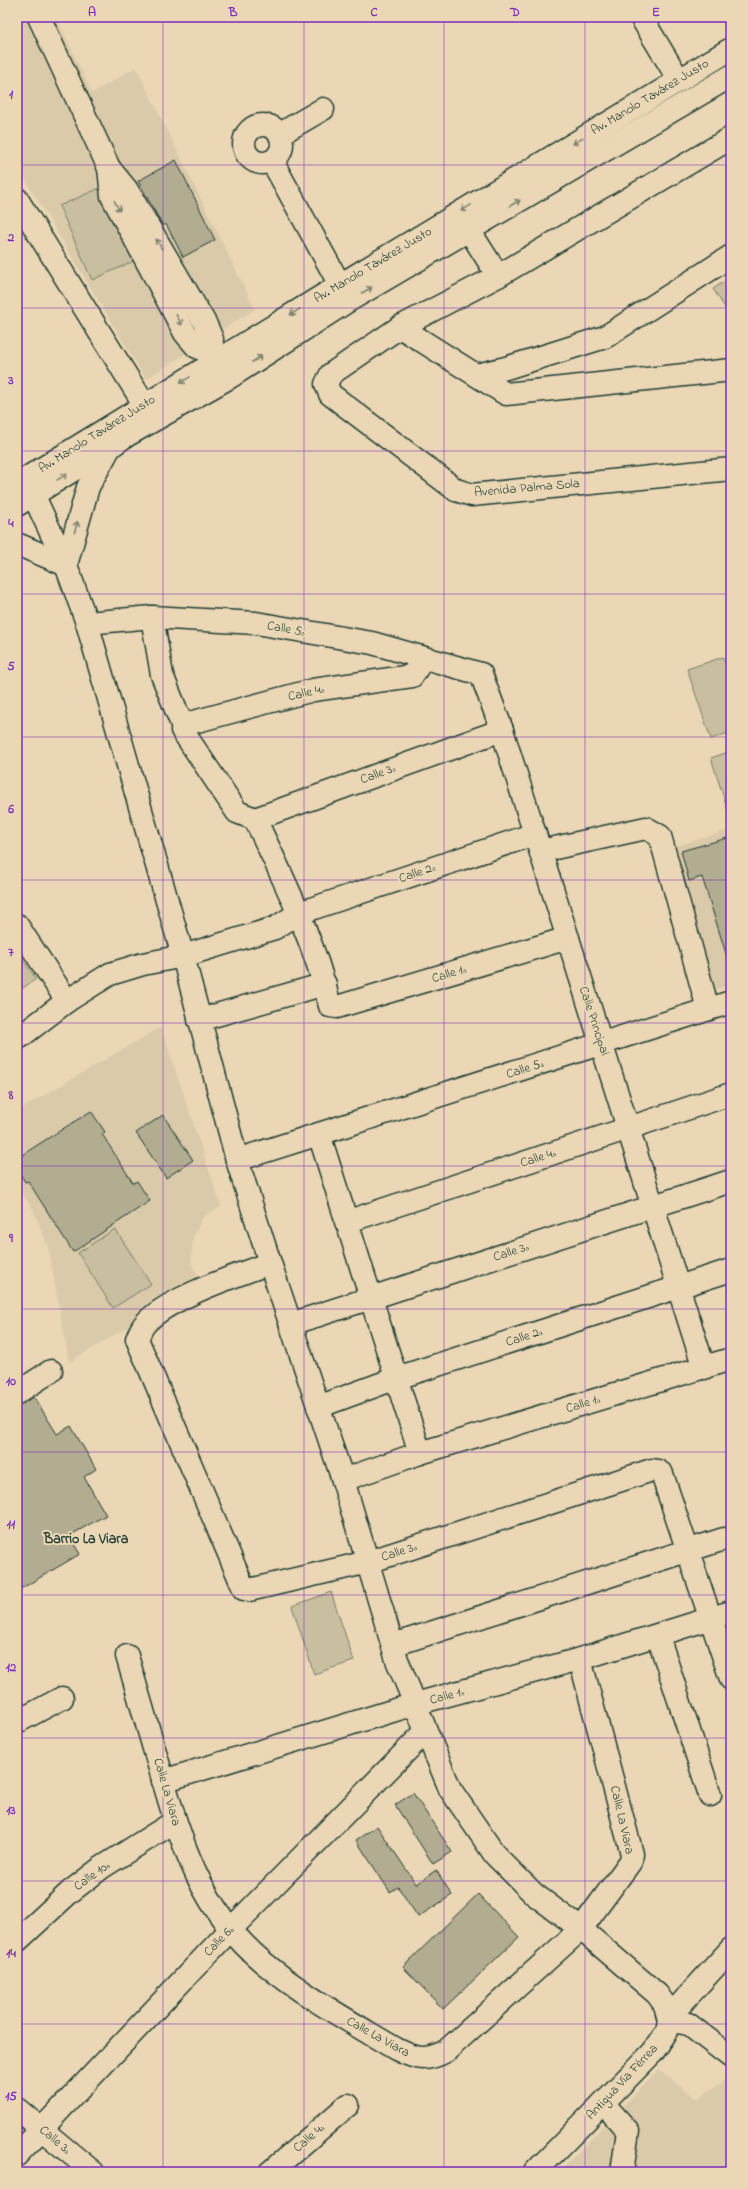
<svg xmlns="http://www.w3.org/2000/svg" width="748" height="2189" viewBox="0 0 748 2189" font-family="'Indie Flower',sans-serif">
<rect width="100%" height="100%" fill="#ebd7b5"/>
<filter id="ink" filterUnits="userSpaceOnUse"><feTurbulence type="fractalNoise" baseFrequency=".025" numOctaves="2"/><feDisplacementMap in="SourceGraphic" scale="8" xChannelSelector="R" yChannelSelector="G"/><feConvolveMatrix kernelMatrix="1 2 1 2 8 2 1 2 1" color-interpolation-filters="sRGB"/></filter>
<g filter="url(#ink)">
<g fill="#dacaaa">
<polygon points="17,17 56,17 92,93 136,67 255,309 146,379 17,166"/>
<polygon points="731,829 731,985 714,990 673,847"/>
<polygon points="161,1027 221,1206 203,1217 193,1237 191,1263 202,1283 69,1362 48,1247 33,1209 17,1185 17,1111"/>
<polygon points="659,2069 697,2099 731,2076 731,2172 559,2172"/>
</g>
<g fill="#cabea0" stroke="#747e6a">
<polygon points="102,187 134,261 92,280 59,206"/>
<polygon points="731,277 731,317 713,289"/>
<polygon points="723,657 731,681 731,732 711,739 687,669"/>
<polygon points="731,751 731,820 711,758"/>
<polygon points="17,950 36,979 17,992"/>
<polygon points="115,1229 151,1284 113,1308 78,1253"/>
<polygon points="331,1592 354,1661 314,1674 292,1606"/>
</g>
<g fill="#b2ac91" stroke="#1f3d34">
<polygon points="176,160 215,240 183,257 166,224 163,226 138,181"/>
<polygon points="731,837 731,959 728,960 702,877 689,881 681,851"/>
<polygon points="91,1111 105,1132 102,1134 133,1183 137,1181 150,1201 73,1252 28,1181 25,1182 17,1169 17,1158"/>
<polygon points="163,1115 193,1160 166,1178 136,1133"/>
<polygon points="34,1397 57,1434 71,1426 96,1469 84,1477 106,1515 69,1536 80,1554 17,1591 17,1405"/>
<polygon points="413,1793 452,1852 433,1864 395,1805"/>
<polygon points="377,1826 416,1884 436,1870 452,1895 418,1917 398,1887 390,1892 356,1840"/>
<polygon points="478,1894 519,1937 443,2009 403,1967"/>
</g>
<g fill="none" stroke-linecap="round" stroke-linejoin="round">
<defs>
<g id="minor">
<polyline points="39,17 109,168 127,190 205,323 212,339 211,353"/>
<polyline points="641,17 679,80"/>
<circle cx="263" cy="144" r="19"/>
<polyline points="280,134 323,109"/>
<polyline points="731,138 498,276 400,327 331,374 326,384 330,394 456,490 472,495 731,469"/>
<polyline points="272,161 340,285"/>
<polyline points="109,168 112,196 185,333 197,347 211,353 219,362"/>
<polyline points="17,199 144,404"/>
<polyline points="469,230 498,276"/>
<polyline points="400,327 506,394 731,370"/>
<polyline points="477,375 506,368 605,337 731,256"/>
<polyline points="26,479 66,565 87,623 183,956 237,1160 270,1263 343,1480 397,1660 450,1789 495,1855 534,1894 581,1929 657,1994 665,2005 669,2020"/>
<path d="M152 617 162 675 183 727 182 730 237 812 255 819C284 880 314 940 330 1006L337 1007 568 938"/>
<polyline points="87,623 152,617 256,623 372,643 481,674 502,730 704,1368"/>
<polyline points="183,727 186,724 313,690 412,676 419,665 421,657"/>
<polyline points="255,819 502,730"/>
<polyline points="541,851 646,828 660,836 708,1009"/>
<polyline points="17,925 67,1001"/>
<polyline points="199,1020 325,984"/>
<polyline points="20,1037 67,1001 110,974 143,964 183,956 275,928 299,913 535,834"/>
<polyline points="319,1134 731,1002"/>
<polyline points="237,1160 319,1134 420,1453"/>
<polyline points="346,1222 731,1094"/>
<path d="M270 1263C238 1275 164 1299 144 1325 141 1329 139 1334 137 1339L244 1589 249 1590 368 1562 652 1470 658 1471 662 1474 731 1679"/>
<polyline points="291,1324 731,1181"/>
<polyline points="17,1393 51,1371"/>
<polyline points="318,1407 394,1379 731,1270"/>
<polyline points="343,1480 420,1453 731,1359"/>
<polyline points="658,1636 710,1795"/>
<polyline points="393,1645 724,1539"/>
<path d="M127 1656C138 1694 149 1731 160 1769 181 1843 202 1912 264 1963 305 1997 351 2022 396 2049 416 2059 426 2062 446 2051L581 1929 631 1861 632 1854 580 1659"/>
<polyline points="17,1722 62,1698"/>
<polyline points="163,1781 415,1704 580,1659 731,1612"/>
<polyline points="17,1941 70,1892 101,1868 174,1822"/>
<polyline points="669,2020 688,2024 731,2057"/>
<polyline points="603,2103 628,2131 622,2172"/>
<polyline points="17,2109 93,2172"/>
<polyline points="17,2155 231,1929 426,1731"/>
<polyline points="270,2172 348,2105"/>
<polyline points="535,2172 653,2052 667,2031 669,2020 679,2006 731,1949"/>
</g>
<g id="major">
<polyline points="17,484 340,285 731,49"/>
<polyline points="17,505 109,448 124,437 230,377 348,301 731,76"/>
<polyline points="17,544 66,565 88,487 109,449"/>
</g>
</defs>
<use href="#minor" stroke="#1f3d34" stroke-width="25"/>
<use href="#major" stroke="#1f3d34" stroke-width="25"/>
<use href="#minor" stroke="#ebd7b5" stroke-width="22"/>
<use href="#major" stroke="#ebd7b5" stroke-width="22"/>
</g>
<defs><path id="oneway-shaft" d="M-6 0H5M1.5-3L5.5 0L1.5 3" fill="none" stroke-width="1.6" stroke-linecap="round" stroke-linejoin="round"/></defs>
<g stroke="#7b826e">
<use href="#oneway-shaft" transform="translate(578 141) rotate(149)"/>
<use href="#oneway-shaft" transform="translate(515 203) rotate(-30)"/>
<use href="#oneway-shaft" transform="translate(117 206) rotate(62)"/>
<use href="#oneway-shaft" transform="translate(466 208) rotate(149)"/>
<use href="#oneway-shaft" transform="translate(159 244) rotate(-120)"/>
<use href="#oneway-shaft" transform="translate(367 290) rotate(-30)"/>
<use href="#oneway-shaft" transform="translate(295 312) rotate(148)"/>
<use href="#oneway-shaft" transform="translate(179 320) rotate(62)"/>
<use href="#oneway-shaft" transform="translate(257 359) rotate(-33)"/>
<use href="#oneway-shaft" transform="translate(185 380) rotate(149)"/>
<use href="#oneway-shaft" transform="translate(62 477) rotate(-32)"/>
<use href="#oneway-shaft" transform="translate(76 527) rotate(-74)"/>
</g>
</g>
<path fill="none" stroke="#7b2cbf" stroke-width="1" stroke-opacity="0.55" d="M163 17V2172M304 17V2172M444 17V2172M585 17V2172M17 165H731M17 308H731M17 451H731M17 594H731M17 737H731M17 880H731M17 1023H731M17 1166H731M17 1309H731M17 1452H731M17 1595H731M17 1738H731M17 1881H731M17 2024H731"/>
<g text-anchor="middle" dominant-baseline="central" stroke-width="4" stroke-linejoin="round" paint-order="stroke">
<g font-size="13" fill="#1f3d34" stroke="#ebd7b5">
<text transform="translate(650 97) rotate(-31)">Av. Manolo Tavárez Justo</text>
<text transform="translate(373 265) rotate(-31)">Av. Manolo Tavárez Justo</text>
<text transform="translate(97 434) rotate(-32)">Av. Manolo Tavárez Justo</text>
<text transform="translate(527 488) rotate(-5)">Avenida Palma Sola</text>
<text transform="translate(286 629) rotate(10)">Calle 5ª</text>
<text transform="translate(306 693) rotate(-13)">Calle 4ª</text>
<text transform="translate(378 774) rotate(-20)">Calle 3ª</text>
<text transform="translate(417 873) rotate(-19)">Calle 2ª</text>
<text transform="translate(449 974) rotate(-17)">Calle 1ª</text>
<text transform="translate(594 1021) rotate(72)">Calle Principal</text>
<text transform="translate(525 1069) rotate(-18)">Calle 5ª</text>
<text transform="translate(538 1158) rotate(-18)">Calle 4ª</text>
<text transform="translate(511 1252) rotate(-18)">Calle 3ª</text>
<text transform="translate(524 1337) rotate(-18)">Calle 2ª</text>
<text transform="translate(583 1404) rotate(-17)">Calle 1ª</text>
<text transform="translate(399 1552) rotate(-18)">Calle 3ª</text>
<text transform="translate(447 1696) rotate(-15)">Calle 1ª</text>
<text transform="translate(167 1792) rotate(74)">Calle La Viara</text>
<text transform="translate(622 1820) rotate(77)">Calle La Viara</text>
<text transform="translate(92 1876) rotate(-36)">Calle 10ª</text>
<text transform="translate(219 1941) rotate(-46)">Calle 6ª</text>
<text transform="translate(378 2037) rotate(29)">Calle La Viara</text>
<text transform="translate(622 2082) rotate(-47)">Antigua Vía Férrea</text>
<text transform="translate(309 2138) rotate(-41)">Calle 4ª</text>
<text transform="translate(55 2140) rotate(40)">Calle 3ª</text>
</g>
<g font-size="14" font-weight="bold" fill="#1f3d34" stroke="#ebd7b5">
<text x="86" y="1539">Barrio La Viara</text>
</g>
</g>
<rect width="748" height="2189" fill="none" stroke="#ebd7b5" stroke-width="44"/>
<rect x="22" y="22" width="704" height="2145" fill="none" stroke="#7b2cbf" stroke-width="1.5"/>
<g font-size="13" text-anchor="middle" font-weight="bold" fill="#7b2cbf">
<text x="92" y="16">A</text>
<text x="233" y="16">B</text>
<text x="374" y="16">C</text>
<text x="515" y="16">D</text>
<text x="656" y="16">E</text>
<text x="11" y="98">1</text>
<text x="11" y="241">2</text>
<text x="11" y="384">3</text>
<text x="11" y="527">4</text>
<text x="11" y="670">5</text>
<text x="11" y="813">6</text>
<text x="11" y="956">7</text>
<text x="11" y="1099">8</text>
<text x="11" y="1242">9</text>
<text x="11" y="1385">10</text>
<text x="11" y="1528">11</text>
<text x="11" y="1671">12</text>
<text x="11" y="1814">13</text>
<text x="11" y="1957">14</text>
<text x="11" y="2100">15</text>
</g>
</svg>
